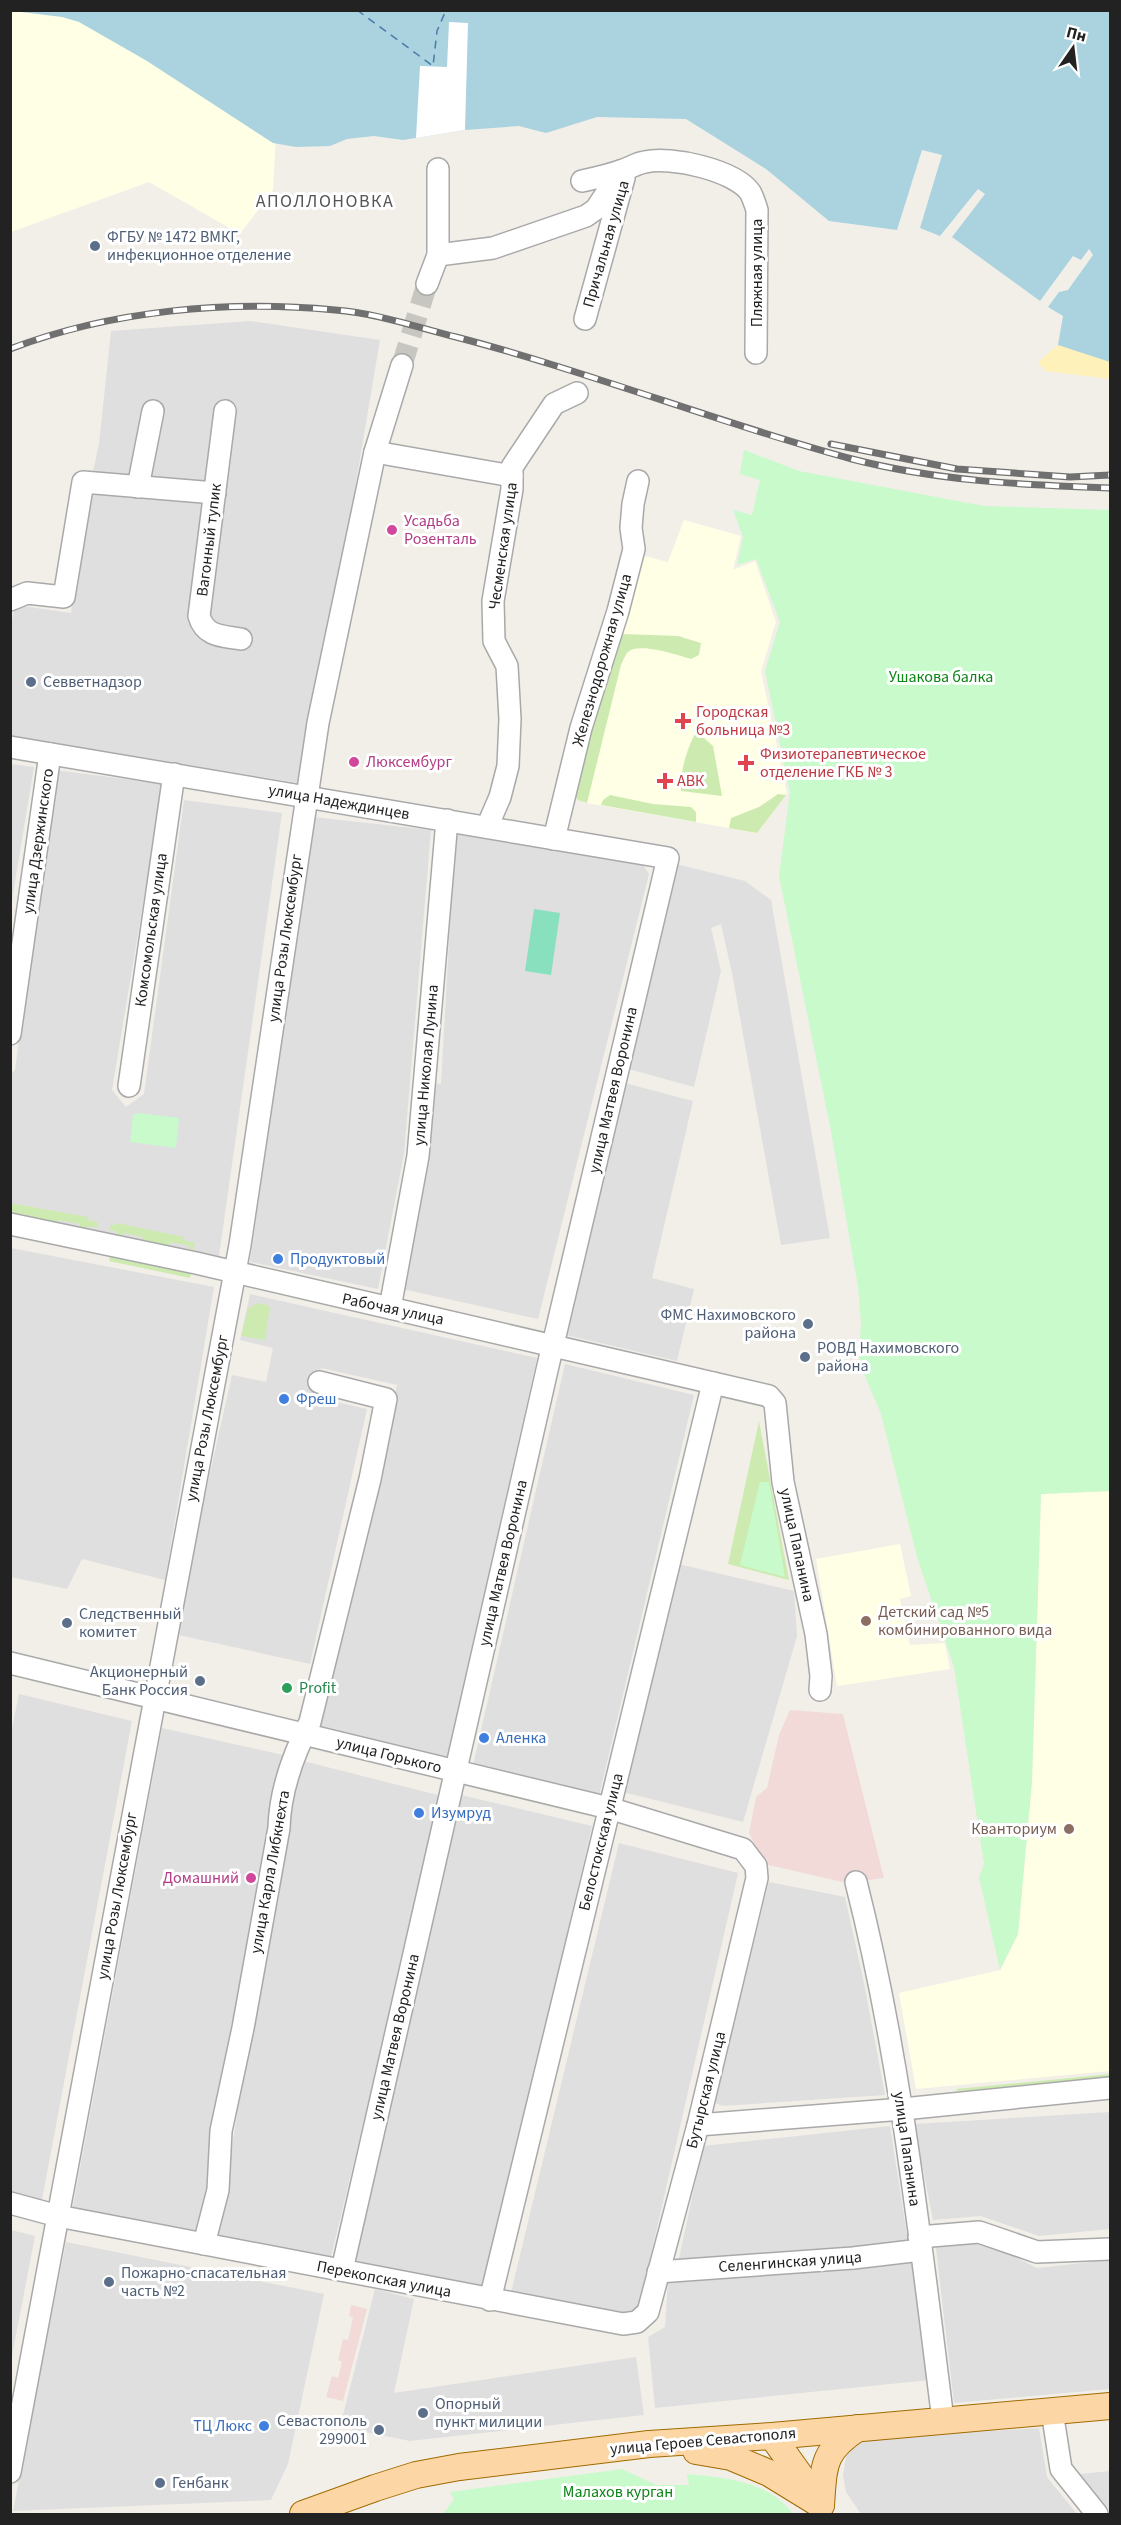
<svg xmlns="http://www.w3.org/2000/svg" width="1121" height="2525" viewBox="0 0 1121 2525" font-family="'Source Sans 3',sans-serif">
<rect width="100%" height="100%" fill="#f2efe9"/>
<g fill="#e0dfdf">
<polygon points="251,321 380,340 305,784 11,736 10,631 15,605 71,613 88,494 99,444 111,331"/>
<polygon points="11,764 34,767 11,906 10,764"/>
<polygon points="55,770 163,784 112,1090 126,1107 144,1094 184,800 282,813 219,1256 11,1221 11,1074 15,1070"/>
<polygon points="313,817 431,830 404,1154 378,1289 250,1262"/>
<polygon points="455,834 642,863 649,874 538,1319 402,1289 432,1083 441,1084"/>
<polygon points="676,864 745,881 771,900 830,1238 781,1245 732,973 721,924 711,928 721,971 694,1087 625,1068"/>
<polygon points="621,1082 693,1101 652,1278 694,1289 677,1361 566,1335"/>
<polygon points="11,1248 214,1287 165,1580 82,1559 67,1589 11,1577"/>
<polygon points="250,1294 537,1358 447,1757 320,1729 397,1385 321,1368 315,1397 367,1409 310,1664 174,1634 232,1375 266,1382 273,1348 240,1340"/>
<polygon points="565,1364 694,1395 599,1796 473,1765"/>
<polygon points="674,1563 794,1591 797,1636 743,1822 619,1791"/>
<polygon points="19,1694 132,1721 41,2205 11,2198 10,1738"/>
<polygon points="162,1728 288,1756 210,2182 195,2237 72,2211"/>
<polygon points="295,1759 442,1796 329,2265 217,2242 286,1803"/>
<polygon points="461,1795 592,1826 484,2291 352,2261"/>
<polygon points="619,1843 738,1873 638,2311 623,2318 510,2297"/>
<polygon points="769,1882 845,1897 864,1983 885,2095 722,2106 716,2103 715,2097"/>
<polygon points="1110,2112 1110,2229 1039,2236 981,2216 933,2220 914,2124"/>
<polygon points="890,2126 909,2248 678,2263 703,2146"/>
<polygon points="11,2230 35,2236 11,2361 10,2230"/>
<polygon points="975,2237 1037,2268 1110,2260 1110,2389 954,2403 935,2240"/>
<polygon points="66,2242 324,2294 288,2464 271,2500 13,2511"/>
<polygon points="916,2257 930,2380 655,2408 648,2337 665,2327 668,2280"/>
<polygon points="375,2289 414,2299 394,2393 636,2357 644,2415 410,2441 340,2427"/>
<polygon points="1039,2428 1047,2477 1077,2514 861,2514 846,2492 843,2475 846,2457 857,2439"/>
<polygon points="1110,2471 1110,2511 1080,2474"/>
</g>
<g fill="#f2dad9">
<polygon points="790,1710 843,1714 884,1878 847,1883 764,1864 749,1833 756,1797 767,1788 779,1735"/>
<polygon points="351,2305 367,2309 343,2401 326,2397 332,2376 338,2378 342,2362 338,2360 343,2339 348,2340 353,2318 349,2316"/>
</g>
<g fill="#ffffe5">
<polygon points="11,11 52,11 80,15 276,136 273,190 240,234 149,182 11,232"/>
<polygon points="684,520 741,536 733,570 755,561 776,622 761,671 787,793 757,833 587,803 578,800 574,790 628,612 641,555 668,562"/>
<polygon points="1110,1491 1110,2071 916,2089 899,1993 1000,1970 1018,1934 1032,1781 1041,1494"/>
<polygon points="900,1544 911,1596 900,1599 910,1645 945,1643 950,1669 837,1686 816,1559"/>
</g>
<g fill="#cdebb0">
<path d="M621 634 678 636 701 643 699 655 691 659C678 655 638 642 628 652 625 655 623 661 621 665L587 803 578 800 574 795V790Z"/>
<path d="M695 734 704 738 713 746 722 796 681 791C680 772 686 751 695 734Z"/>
<polygon points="778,794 786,795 757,833 729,828 731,818 759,807"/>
<polygon points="610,795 653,804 691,807 696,812 696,822 601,805 603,800"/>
<polygon points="10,1203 88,1217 88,1220 98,1222 97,1228 87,1226 86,1230 79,1229 80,1224 59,1220 58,1225 32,1220 33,1216 15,1213 13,1216 11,1216"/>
<polygon points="117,1223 184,1237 184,1240 195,1243 193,1250 189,1249 190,1246 171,1242 169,1246 142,1240 143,1237 124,1233 122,1237 117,1236 118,1232 110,1230 111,1224 117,1225"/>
<polygon points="111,1252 192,1270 190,1278 109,1261"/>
<polygon points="257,1303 270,1306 265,1340 241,1336 248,1309"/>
<polygon points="759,1421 789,1580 728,1564"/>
<polygon points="1110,2074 1110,2079 958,2091 956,2089"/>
</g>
<polygon fill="#fff1ba" points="1058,345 1102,357 1110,356 1110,379 1045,371 1038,362"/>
<g fill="#c8facc">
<polygon points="744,450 799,471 984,506 1110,510 1110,1491 1041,1494 1032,1781 1018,1934 1000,1970 979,1877 984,1864 954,1667 917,1557 881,1414 859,1362 861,1322 858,1287 831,1131 779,876 790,792 765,671 780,622 756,559 737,565 743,537 733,510 752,515 760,480 740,474"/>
<polygon points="138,1113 179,1118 176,1148 130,1142 133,1115"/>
<polygon points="760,1482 769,1482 785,1577 740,1565"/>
<path d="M622 2469 656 2485H689L687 2474C726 2478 767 2480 793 2514H443L454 2499 450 2492Z"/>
</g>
<polygon fill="#88e0be" points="534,909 560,913 551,975 525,971"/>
<polygon fill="#aad3df" points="13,11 1110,11 1110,362 1058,345 1063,316 1048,307 1059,292 1068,290 1093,255 1089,249 1081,260 1073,256 1040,301 952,237 985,194 978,189 940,236 920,228 942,155 922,150 897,230 829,221 766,169 686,119 597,117 546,133 519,126 465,130 403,140 374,136 347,139 330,146 296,147 273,143 147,61 79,22 62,17"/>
<polygon fill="#fff" points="449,22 468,23 465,130 416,138 420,66 447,67"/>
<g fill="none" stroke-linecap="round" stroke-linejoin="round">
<polyline stroke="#4a7aab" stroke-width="1.5" stroke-dasharray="8 6" stroke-linecap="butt" points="357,10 433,66 437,31 446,10"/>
<polyline stroke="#c8c6c1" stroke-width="21" stroke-dasharray="21 10" stroke-linecap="butt" points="402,365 427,284"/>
<defs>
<g id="minor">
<path d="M582 181C596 178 610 175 623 170 630 168 637 163 645 162 671 156 734 170 750 192 753 197 755 204 757 210L756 353"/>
<polyline points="438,255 493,248 586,216 596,209 621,171"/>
<polyline points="427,284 438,255 438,169"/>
<polyline points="585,319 624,178"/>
<path d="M225 411 199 616C205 637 223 636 241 639"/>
<polyline points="375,452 512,476"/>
<polyline points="138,487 153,411"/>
<polyline points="10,600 27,593 64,597 83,482 215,493"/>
<polyline points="10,747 668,858 547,1370 342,2270"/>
<polyline points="487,827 500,797 508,766 510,719 507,666 494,641 493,601 512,489 512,467 554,404 577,393"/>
<polyline points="554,839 581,728 618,611 634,549 631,528 633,504 638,481"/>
<polyline points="10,1034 50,754"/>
<polyline points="129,1086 174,774"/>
<polyline points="10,1224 196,1263 769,1396 775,1403 783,1482 816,1634 821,1676 820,1690"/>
<polyline points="390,1308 418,1156 447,820"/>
<polyline points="10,1663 609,1808 743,1849 756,1866 757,1878 698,2125 648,2312 637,2322 623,2324 58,2216 10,2203"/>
<path d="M856 1882C901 2059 920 2239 943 2420"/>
<polyline points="698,2125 903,2109 1110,2088"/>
<polyline points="919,2237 979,2232 1037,2252 1110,2249"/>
<path d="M204 2244 218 2190 221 2131 243 2028 279 1828C280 1791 293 1755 310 1722L370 1479 386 1399 319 1382"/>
<polyline points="658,2272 853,2258 921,2250"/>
<polyline points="490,2300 713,1383"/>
<polyline points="1052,2411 1061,2469 1097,2514"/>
<polyline points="10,2472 240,1245 318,723 375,452 402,365"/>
</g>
<g id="major">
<polyline points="772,2436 814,2495"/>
<polyline points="696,2451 731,2457 769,2473 821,2505"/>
<path d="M821 2505C824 2466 822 2451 858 2428"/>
<polyline points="303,2514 375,2488 416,2475 459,2467 649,2444 772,2436 1110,2406"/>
</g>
</defs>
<use href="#minor" stroke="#a9a9a9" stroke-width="24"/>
<use href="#major" stroke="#a06b00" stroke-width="28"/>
<use href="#minor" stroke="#fff" stroke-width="21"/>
<use href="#major" stroke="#fcd6a4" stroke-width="26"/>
<defs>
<g id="rail">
<path d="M10 349C112 310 227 300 335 310 376 313 416 327 456 337 590 372 719 423 852 459 937 481 1023 485 1110 488"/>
<polyline points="831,444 957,469 1070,477 1110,475"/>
</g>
</defs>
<use href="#rail" stroke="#707070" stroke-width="7"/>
<use href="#rail" stroke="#fff" stroke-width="4.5" stroke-dasharray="14" stroke-linecap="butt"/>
</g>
<g fill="#5c6f8a" stroke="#fff" stroke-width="2">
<circle cx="95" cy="246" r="6"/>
<circle cx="31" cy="682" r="6"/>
<circle cx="808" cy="1324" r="6"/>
<circle cx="805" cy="1357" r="6"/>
<circle cx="67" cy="1623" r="6"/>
<circle cx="200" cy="1681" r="6"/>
<circle cx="109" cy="2282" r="6"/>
<circle cx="423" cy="2413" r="6"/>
<circle cx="379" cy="2430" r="6"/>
<circle cx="160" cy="2483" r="6"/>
</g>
<g fill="#d1479c" stroke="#fff" stroke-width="2">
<circle cx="392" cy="530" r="6"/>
<circle cx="354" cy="762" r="6"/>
<circle cx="251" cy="1878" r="6"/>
</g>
<g fill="#e0444e" stroke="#fff" stroke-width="2">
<path d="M680 712h6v6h6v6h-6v6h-6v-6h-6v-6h6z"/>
<path d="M743 754h6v6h6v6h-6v6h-6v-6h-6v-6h6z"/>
<path d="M662 772h6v6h6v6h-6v6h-6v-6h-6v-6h6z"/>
</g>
<g fill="#3f7fe0" stroke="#fff" stroke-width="2">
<circle cx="278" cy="1259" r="6"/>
<circle cx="284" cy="1399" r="6"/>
<circle cx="484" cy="1738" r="6"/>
<circle cx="419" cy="1813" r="6"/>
<circle cx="264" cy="2426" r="6"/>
</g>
<g fill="#8d6e63" stroke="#fff" stroke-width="2">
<circle cx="866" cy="1621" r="6"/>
<circle cx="1069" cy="1829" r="6"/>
</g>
<circle fill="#2e9e5b" stroke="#fff" stroke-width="2" cx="287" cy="1688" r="6"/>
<g text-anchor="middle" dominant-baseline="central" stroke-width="6" stroke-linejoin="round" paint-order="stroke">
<g font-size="16" fill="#4e5e75" stroke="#fff" text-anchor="start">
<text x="107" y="237">ФГБУ № 1472 ВМКГ,<tspan x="107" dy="18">инфекционное отделение</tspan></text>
<text x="43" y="682">Севветнадзор</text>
<text x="796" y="1315" text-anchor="end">ФМС Нахимовского<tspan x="796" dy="18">района</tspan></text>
<text x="817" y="1348">РОВД Нахимовского<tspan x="817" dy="18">района</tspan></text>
<text x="79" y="1614">Следственный<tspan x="79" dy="18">комитет</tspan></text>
<text x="188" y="1672" text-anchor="end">Акционерный<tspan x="188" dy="18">Банк Россия</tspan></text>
<text x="121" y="2273">Пожарно-спасательная<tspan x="121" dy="18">часть №2</tspan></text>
<text x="435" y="2404">Опорный<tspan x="435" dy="18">пункт милиции</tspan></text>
<text x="367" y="2421" text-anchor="end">Севастополь<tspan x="367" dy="18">299001</tspan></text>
<text x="172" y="2483">Генбанк</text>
</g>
<g font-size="16" fill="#222" stroke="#fff">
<text transform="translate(606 244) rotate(-74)">Причальная улица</text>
<text transform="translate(757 273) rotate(-90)">Пляжная улица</text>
<text transform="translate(209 540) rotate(-83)">Вагонный тупик</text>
<text transform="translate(503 546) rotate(-82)">Чесменская улица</text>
<text transform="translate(602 660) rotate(-74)">Железнодорожная улица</text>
<text transform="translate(339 802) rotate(10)">улица Надеждинцев</text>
<text transform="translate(38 841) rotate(-82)">улица Дзержинского</text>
<text transform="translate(151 930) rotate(-82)">Комсомольская улица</text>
<text transform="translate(285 938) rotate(-82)">улица Розы Люксембург</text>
<text transform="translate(426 1065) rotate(-85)">улица Николая Лунина</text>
<text transform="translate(613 1090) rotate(-77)">улица Матвея Воронина</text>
<text transform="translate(393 1309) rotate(12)">Рабочая улица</text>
<text transform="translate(207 1418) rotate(-79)">улица Розы Люксембург</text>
<text transform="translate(797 1545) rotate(78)">улица Папанина</text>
<text transform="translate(503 1563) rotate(-77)">улица Матвея Воронина</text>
<text transform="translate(389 1755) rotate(14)">улица Горького</text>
<text transform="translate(601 1842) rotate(-76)">Белостокская улица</text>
<text transform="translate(270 1872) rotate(-80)">улица Карла Либкнехта</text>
<text transform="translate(117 1896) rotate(-80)">улица Розы Люксембург</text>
<text transform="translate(395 2037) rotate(-77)">улица Матвея Воронина</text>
<text transform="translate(706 2090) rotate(-76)">Бутырская улица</text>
<text transform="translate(907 2149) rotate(82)">улица Папанина</text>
<text transform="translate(790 2262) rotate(-4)">Селенгинская улица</text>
<text transform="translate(384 2279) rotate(11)">Перекопская улица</text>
<text transform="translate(703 2441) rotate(-5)">улица Героев Севастополя</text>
</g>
<g font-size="16" fill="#b23c85" stroke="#fff" text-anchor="start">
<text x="404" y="521">Усадьба<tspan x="404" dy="18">Розенталь</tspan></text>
<text x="366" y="762">Люксембург</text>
<text x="239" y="1878" text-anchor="end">Домашний</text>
</g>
<g font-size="16" fill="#0c8416" stroke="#fff">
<text x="941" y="677">Ушакова балка</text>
<text x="618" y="2492">Малахов курган</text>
</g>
<g font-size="16" fill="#be3a42" stroke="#fff" text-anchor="start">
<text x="696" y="712">Городская<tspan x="696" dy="18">больница №3</tspan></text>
<text x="760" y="754">Физиотерапевтическое<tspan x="760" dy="18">отделение ГКБ № 3</tspan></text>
<text x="677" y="781">АВК</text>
</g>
<g font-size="16" fill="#366cbe" stroke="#fff" text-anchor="start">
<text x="290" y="1259">Продуктовый</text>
<text x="296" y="1399">Фреш</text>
<text x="496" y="1738">Аленка</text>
<text x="431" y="1813">Изумруд</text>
<text x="252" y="2426" text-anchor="end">ТЦ Люкс</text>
</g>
<g font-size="16" fill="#785e54" stroke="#fff" text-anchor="start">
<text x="878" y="1612">Детский сад №5<tspan x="878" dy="18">комбинированного вида</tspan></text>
<text x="1057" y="1829" text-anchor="end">Кванториум</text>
</g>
<g font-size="16" fill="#27864d" stroke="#fff" text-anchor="start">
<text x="299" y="1688">Profit</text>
</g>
<g font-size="18" letter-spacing="1.5" fill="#555" stroke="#fff">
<text x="325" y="201">АПОЛЛОНОВКА</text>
</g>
</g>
<rect width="1121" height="2525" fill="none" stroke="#222222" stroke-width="24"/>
<g transform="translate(1073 48) rotate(14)" stroke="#ffffff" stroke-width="4.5" paint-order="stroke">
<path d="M0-4.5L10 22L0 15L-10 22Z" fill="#222222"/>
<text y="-9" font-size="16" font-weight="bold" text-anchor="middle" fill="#222222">Пн</text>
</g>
</svg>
